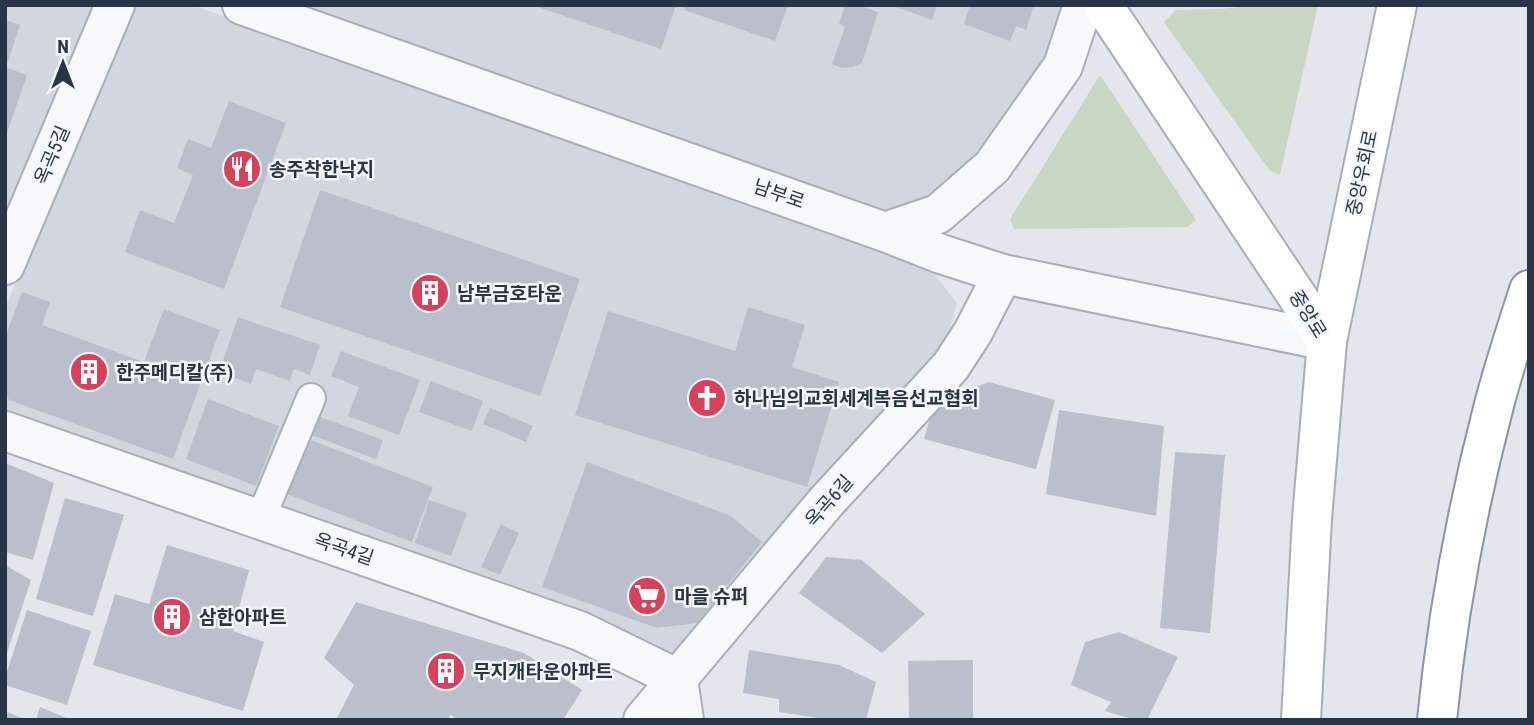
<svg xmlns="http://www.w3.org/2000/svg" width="1534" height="725" viewBox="0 0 1534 725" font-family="'Roboto Condensed','Noto Sans KR',sans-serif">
<rect width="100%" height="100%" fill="#e3e7ec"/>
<g fill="#d1d6df">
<polygon points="5,5 96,5 5,232"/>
<polygon points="133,5 192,5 926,263 957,303 944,352 674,664 5,415 5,308"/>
<polygon points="289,5 1072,5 1053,59 935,208 885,220"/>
</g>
<g fill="#c9d7c4">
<polygon points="1258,5 1318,5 1280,175 1270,171 1164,22 1176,10 1220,9"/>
<polygon points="1100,75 1196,220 1187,227 1014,229 1010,219"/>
</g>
<g fill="#bac0cb">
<polygon points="532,5 676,5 661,49"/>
<polygon points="686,5 788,5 775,41 684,10"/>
<polygon points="845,5 858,5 878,12 862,63 852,67 842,68 832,64 845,27 839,23"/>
<polygon points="890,5 937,5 932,20"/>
<polygon points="970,5 1034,5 1026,30 1016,26 1010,41 964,24"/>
<polygon points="5,20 20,25 6,67 5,67"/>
<polygon points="5,67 27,75 6,136 5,136"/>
<polygon points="229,101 286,123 224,289 125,252 140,210 174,223 193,175 177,168 188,139 211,148"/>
<polygon points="320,190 580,279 540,396 280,307"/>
<polygon points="22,292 50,302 42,325 144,362 164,309 220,330 173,459 9,400 5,392 5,338"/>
<polygon points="748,307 805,325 792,367 839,382 807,487 575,415 608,311 735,351"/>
<polygon points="238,317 320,345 310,375 294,369 290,381 256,369 251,384 219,372"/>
<polygon points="341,351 420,380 399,435 348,416 359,387 331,376"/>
<polygon points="431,381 483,401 472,431 419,412"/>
<polygon points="989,382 1055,400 1036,469 924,439 935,401"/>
<polygon points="208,399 279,426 256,486 186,459"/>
<polygon points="490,408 533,426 526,442 483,424"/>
<polygon points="1059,410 1164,426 1156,516 1046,494"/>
<polygon points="315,415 383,440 376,459 308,434"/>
<polygon points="303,437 433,487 412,542 282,492"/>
<polygon points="1175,452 1225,455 1210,633 1160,628"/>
<polygon points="587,462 731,516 762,542 697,623 657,628 542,587"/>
<polygon points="5,463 54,483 33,560 5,552"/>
<polygon points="65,498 124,515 93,616 36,599"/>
<polygon points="429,500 467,513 451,556 415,543"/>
<polygon points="501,524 519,533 500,575 481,567"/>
<polygon points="167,545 249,570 233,631 264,642 243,711 93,665 115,594 149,604"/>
<polygon points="826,557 862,560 925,614 882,653 799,593"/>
<polygon points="5,565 31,580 6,656 5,656"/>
<polygon points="356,602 524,653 582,690 563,720 458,720 451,715 447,720 336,720 354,685 324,658"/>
<polygon points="27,610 91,631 67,705 5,685 5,678"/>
<polygon points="1119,632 1178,657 1147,720 1135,720 1105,711 1111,702 1071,685 1085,642"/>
<polygon points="749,650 839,665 876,682 866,720 831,720 779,712 779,699 743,693"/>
<polygon points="973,660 973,720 909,720 908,661"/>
<polygon points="40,707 71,720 36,720"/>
<polygon points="5,711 27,720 5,720"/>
</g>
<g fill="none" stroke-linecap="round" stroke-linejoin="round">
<defs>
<polyline id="service" points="260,520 311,398"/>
<g id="minor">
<polyline points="242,5 885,232 941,254 1003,274 1327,341"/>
<polyline points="885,232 938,214 992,167 1063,66 1083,5"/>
<polyline points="5,265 115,5"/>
<polyline points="5,431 580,631 678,679 684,720"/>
<polyline points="643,720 826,502 951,366 973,332 1003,274"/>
</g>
<g id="secondary">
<polyline points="1103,5 1327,341 1312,519 1301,720"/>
<polyline points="1327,341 1397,5"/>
</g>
<path id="motorway" d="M1437 720C1447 617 1466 514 1492 413 1502 372 1516 331 1529 290"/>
</defs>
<use href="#service" stroke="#a7aeb7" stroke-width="32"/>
<use href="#minor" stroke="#a7aeb7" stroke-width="42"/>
<use href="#secondary" stroke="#a7aeb7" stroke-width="42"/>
<use href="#motorway" stroke="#8a95a4" stroke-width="42"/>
<use href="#service" stroke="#f7f8fa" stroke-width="28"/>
<use href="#minor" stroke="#f7f8fa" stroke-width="38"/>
<use href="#secondary" stroke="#fff" stroke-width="38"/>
<use href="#motorway" stroke="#fff" stroke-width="38"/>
</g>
<defs>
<symbol id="restaurant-disc" viewBox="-11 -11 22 22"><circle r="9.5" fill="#d8415c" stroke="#f4f6f9"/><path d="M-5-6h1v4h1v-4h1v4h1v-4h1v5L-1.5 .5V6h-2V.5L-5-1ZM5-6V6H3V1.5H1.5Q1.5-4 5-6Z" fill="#fff"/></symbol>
<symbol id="building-disc" viewBox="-11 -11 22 22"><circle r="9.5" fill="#d8415c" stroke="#f4f6f9"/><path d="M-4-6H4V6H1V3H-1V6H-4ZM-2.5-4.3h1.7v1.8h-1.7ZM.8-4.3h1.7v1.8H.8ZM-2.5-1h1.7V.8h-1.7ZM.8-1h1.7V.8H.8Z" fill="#fff"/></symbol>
<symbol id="church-disc" viewBox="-11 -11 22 22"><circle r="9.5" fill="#d8415c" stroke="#f4f6f9"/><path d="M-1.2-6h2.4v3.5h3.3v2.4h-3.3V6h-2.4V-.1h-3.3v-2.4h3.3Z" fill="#fff"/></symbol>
<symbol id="supermarket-disc" viewBox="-11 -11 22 22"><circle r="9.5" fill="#d8415c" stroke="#f4f6f9"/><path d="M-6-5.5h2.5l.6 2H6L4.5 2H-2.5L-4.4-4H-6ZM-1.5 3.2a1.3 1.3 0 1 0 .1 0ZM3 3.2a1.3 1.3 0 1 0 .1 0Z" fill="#fff"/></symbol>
</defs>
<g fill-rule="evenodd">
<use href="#restaurant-disc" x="220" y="147" width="44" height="44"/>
<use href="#building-disc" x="408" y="271" width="44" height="44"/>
<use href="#building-disc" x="67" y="350" width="44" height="44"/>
<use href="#church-disc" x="685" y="376" width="44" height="44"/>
<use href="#supermarket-disc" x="625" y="574" width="44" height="44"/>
<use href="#building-disc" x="150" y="595" width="44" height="44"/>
<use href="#building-disc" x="424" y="649" width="44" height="44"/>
</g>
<g text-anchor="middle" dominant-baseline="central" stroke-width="5" stroke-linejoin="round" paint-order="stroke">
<g font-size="19" fill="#293546" stroke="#f4f6f9">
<text transform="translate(52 155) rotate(-67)">옥곡5길</text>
<text transform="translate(1362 173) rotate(-78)">중앙우회로</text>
<text transform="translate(779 194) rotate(19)">남부로</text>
<text transform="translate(1308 314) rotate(58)">중앙로</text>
<text transform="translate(829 501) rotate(-49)">옥곡6길</text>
<text transform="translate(344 549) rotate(19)">옥곡4길</text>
</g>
<g font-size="19" font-weight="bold" fill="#293546" stroke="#f4f6f9" text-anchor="start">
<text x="269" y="169">송주착한낙지</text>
<text x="457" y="293">남부금호타운</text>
<text x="116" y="372">한주메디칼(주)</text>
<text x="734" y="398">하나님의교회세계복음선교협회</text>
<text x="674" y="596">마을 슈퍼</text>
<text x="199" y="617">삼한아파트</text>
<text x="473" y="671">무지개타운아파트</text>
</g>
</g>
<rect width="1534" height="725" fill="none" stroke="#293546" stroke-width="14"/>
<g transform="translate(63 63)" stroke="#f4f6f9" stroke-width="5" paint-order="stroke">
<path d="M0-5L12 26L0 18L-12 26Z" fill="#293546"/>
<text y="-10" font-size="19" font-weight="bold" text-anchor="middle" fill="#293546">N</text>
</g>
</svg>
